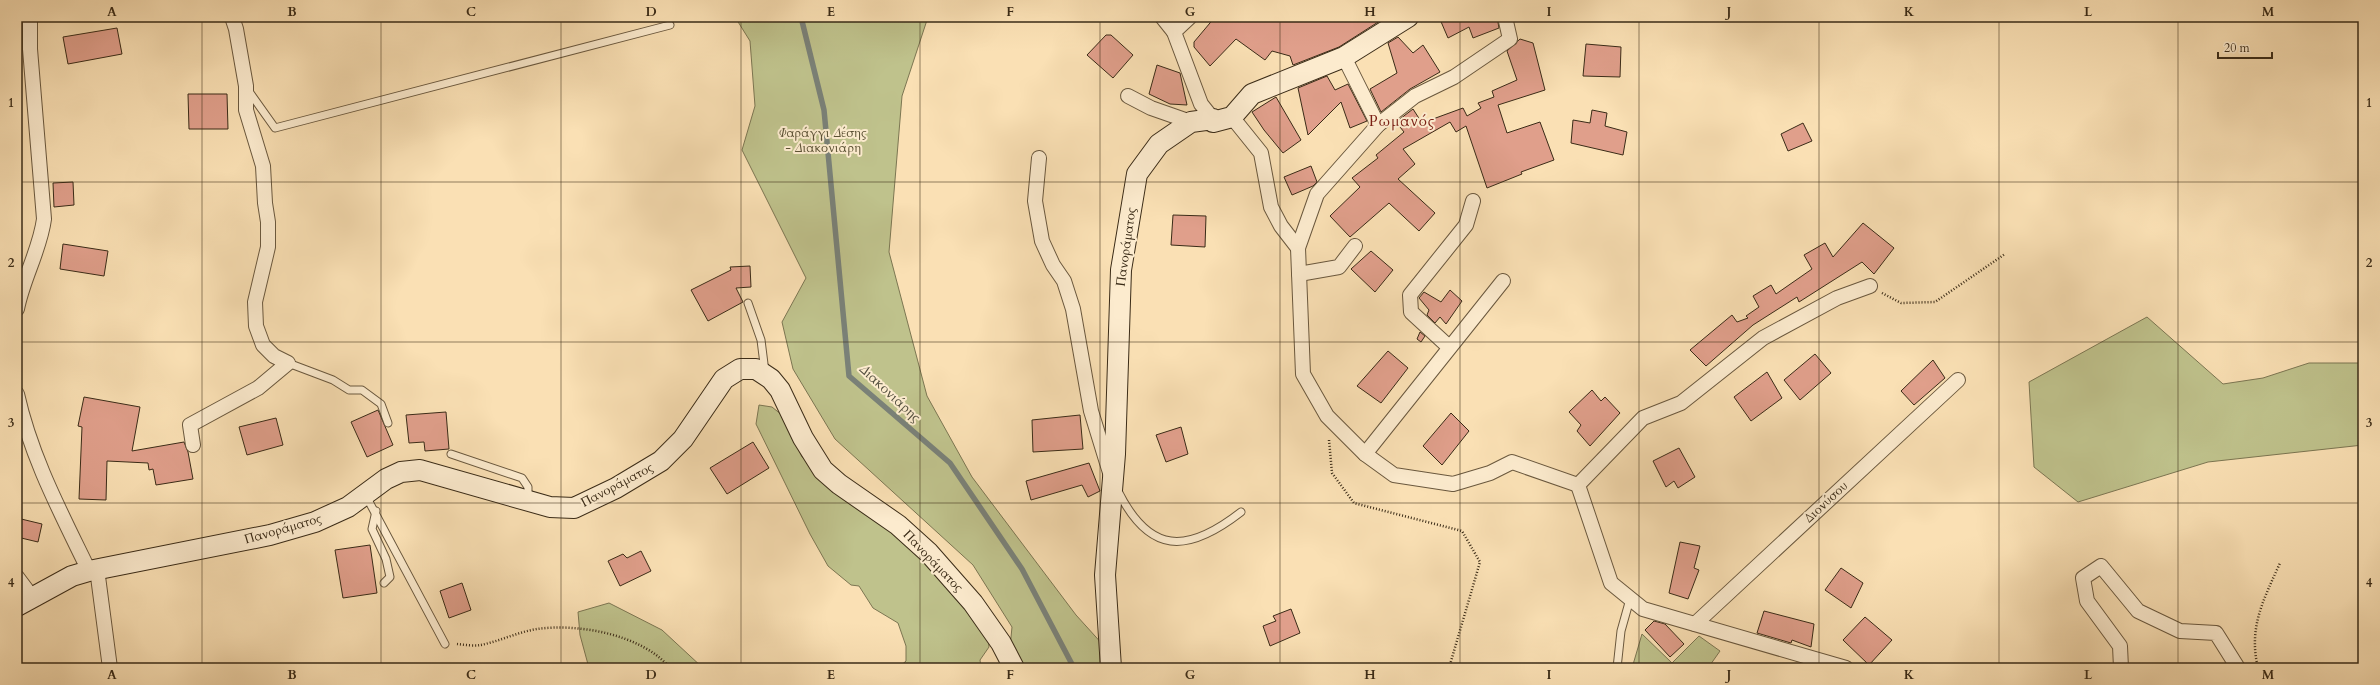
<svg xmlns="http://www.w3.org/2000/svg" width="2380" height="685" viewBox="0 0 2380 685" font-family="Cardo,serif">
<rect width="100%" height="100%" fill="#fae0b4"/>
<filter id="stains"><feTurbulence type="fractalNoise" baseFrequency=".005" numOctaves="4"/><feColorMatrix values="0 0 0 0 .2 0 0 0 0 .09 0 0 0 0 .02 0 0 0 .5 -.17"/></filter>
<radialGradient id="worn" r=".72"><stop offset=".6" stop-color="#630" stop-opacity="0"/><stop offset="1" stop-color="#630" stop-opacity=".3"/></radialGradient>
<g fill="#bfc28c" stroke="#7c7652">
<polygon points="735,17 928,17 902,96 889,252 927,396 972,477 1076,615 1124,668 1008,668 1012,627 973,565 835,439 793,369 782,322 806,278 742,150 755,106 750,41"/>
<polygon points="2147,317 2223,384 2263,378 2309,363 2363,363 2363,445 2208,462 2078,502 2034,467 2029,382"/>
<polygon points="759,405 772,407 782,415 802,457 915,547 987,632 989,647 980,660 981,668 898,668 906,661 906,646 898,623 873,608 859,586 851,585 828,566 810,534 756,424"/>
<polygon points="609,603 662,630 703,668 589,668 580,635 578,612"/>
<polygon points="1642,634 1672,663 1699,636 1720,651 1708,668 1632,668"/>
</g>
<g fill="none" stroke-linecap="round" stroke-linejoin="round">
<polyline stroke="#7a8178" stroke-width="5.5" points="801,17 824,110 849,376 950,463 1022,569 1074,668"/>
</g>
<g fill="#e09f8b" stroke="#3a2b17">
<polygon points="1215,17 1386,17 1339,47 1293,65 1290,56 1272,51 1265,60 1236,39 1210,66 1194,47 1194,42"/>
<polygon points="1439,17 1497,17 1499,28 1473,38 1469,27 1448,38"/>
<polygon points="117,28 122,54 68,64 63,37"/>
<polygon points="1106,35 1111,35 1133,55 1113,78 1087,55"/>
<polygon points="1398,37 1413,53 1423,45 1440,72 1410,89 1381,112 1370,89 1397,73 1388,43"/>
<polygon points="1520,39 1533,43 1545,90 1498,105 1507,133 1540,122 1554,160 1521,172 1522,174 1487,188 1466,126 1456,132 1450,122 1403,149 1415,164 1398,179 1435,213 1419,231 1389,203 1350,237 1330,216 1360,187 1352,178 1378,158 1376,155 1404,132 1396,122 1413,109 1422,123 1463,108 1467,116 1481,108 1478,103 1494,97 1492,91 1517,80 1507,51"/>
<polygon points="1586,44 1621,47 1620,77 1583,76"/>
<polygon points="1157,65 1180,73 1187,105 1170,104 1149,94"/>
<polygon points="1327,76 1335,90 1348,84 1367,121 1350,128 1341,102 1308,135 1298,88"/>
<polygon points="188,94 227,94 228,129 189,129"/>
<polygon points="1276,97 1301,140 1283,153 1264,130 1252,112"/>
<polygon points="1592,110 1607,113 1605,126 1627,132 1623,155 1571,143 1573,120 1590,123"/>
<polygon points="1803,123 1812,141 1788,151 1781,134"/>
<polygon points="1311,166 1317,182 1313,186 1292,195 1284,177"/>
<polygon points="73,182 74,205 54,207 53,183"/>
<polygon points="1173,215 1206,216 1205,247 1171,245"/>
<polygon points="1863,223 1894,248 1874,274 1862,262 1799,302 1797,297 1753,325 1706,366 1690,350 1732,315 1737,322 1748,318 1746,316 1759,307 1753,296 1771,285 1776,294 1812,269 1804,255 1825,243 1833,257"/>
<polygon points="63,244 108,251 104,276 60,269"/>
<polygon points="1371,251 1393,270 1375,292 1351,269"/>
<polygon points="750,266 751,287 736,288 743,302 708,321 691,290 731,270 730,267"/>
<polygon points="1450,290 1462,301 1446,324 1440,317 1435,323 1427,315 1429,310 1419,298 1424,292 1441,302"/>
<polygon points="1420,332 1425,336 1421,342 1417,339"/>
<polygon points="1388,351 1408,368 1381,403 1357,386"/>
<polygon points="1815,354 1831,373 1800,400 1784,380"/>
<polygon points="1933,360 1945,378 1914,405 1901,391"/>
<polygon points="1767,372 1782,398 1751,421 1734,397"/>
<polygon points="1592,390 1601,401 1605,397 1620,413 1590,446 1577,431 1581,425 1569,412"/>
<polygon points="84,397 140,407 132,451 184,442 188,452 193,479 156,485 153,469 149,470 148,463 107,461 106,500 79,499 82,427 78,426"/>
<polygon points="378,410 393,445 367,457 351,422"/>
<polygon points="446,412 449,449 425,451 424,442 409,443 406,415"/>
<polygon points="1451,413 1469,431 1442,465 1423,446"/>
<polygon points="1080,415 1083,449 1033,452 1032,420"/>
<polygon points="276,418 283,445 247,455 239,427"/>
<polygon points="1181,427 1188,454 1166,462 1156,435"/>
<polygon points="753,442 769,468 727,494 710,468"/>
<polygon points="1679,448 1695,477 1678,488 1674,481 1666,487 1653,461"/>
<polygon points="1089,463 1100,491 1088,497 1082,485 1031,500 1026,481"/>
<polygon points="17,518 42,524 38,542 17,537"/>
<polygon points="1680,542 1700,546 1694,568 1699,570 1688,599 1669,593"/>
<polygon points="370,545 377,593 343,598 335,550"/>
<polygon points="641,551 651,571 620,586 608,561 623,554 627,558"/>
<polygon points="1841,568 1863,583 1851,608 1825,590"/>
<polygon points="462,583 471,610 449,618 440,591"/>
<polygon points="1291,609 1300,633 1270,646 1263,626 1276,621 1273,616"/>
<polygon points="1764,611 1814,624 1811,647 1792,640 1791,643 1757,633"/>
<polygon points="1865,617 1892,640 1869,665 1843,640"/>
<polygon points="1654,621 1665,624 1684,644 1670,657 1645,630"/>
</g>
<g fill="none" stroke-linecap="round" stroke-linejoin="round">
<defs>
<g id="service">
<polyline points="248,90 275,128 670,25"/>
<polyline points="748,303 761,340 765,372"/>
<polyline points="288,363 333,380 349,390 362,390 381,404 388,423"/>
<polyline points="451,454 522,478 528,487 528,499"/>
<path d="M1117 489C1149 555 1187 554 1241 512"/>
<polyline points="366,496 445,644"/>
<polyline points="376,511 372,529 386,559 390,577 384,583"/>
<polyline points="1617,668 1621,631 1630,599"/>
</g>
<g id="minor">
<polyline points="1162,17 1174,32"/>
<polyline points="1190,17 1174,32 1201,104 1213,119"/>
<polyline points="1505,17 1510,39 1454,77 1415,96 1378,125 1317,194 1298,248 1303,374 1327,416 1365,454 1394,475 1453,484 1490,473 1512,462 1578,485"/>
<polyline points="1344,57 1378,125"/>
<polyline points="1128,96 1151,108 1191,122"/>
<polyline points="1232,117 1261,153 1271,207 1281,226 1298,248"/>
<polyline points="1039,158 1035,201 1042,241 1053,265 1064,281 1073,309 1091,411 1111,476"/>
<polyline points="1299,274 1339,267 1355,246"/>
<path d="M17 309C23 278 40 250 44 219L30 49V17"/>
<polyline points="1449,347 1411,312 1410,295 1466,225 1473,201"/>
<path d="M17 394C31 457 61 513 89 571"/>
<polyline points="193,445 190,425 258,388 288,363 274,356 263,345 256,326 255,302 268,247 268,222 265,203 263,166 246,110 246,86 236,29 232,17"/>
<polyline points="1365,454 1503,281"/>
<polyline points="1578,485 1643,418 1681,403 1763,338 1837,298 1870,286"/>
<polyline points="1578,485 1611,583 1643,609 1846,668"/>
<polyline points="97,569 110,668"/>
<polyline points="17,577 32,597"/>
<polyline points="1695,624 1958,380"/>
<polyline points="2121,668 2120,646 2087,601 2083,578 2101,566 2138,611 2180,631 2216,633 2238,668"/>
</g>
<g id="secondary">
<polyline points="17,606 72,576 89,571 270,535 315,522 348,507 386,479 401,472 420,470 550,507 574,508 616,488 661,461 683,439 724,379 740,369 756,369 771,379 780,390 803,438 823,470 839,484 898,525 929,553 973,603 1001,643 1014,668"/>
<polyline points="1111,668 1105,575 1115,454 1121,270 1137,174 1159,144 1191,122 1213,119 1213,122 1232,117 1252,94 1344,57 1408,17"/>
</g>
</defs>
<use href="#service" stroke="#6a583e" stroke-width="9"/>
<use href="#minor" stroke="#6a583e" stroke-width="16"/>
<use href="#secondary" stroke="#3a2b17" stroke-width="22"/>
<g stroke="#3a2b17" stroke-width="2.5" stroke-dasharray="1 2" stroke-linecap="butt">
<polyline points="1882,293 1901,303 1935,302 2005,254"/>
<polyline points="1329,440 1332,473 1354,503 1462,531 1480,562 1449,668"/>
<path d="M457 644C465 645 474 646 481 645 500 641 518 632 537 629 579 623 643 635 670 668"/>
<path d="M2258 668C2248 627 2264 599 2280 563"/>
</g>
<use href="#service" stroke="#fcebce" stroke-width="7"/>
<use href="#minor" stroke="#fcebce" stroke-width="14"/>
<use href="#secondary" stroke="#fcebce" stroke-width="20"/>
</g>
<path fill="none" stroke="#3a2b17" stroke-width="1" stroke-opacity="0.55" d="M202 17V668M381 17V668M561 17V668M741 17V668M920 17V668M1100 17V668M1280 17V668M1460 17V668M1639 17V668M1819 17V668M1999 17V668M2178 17V668M17 182H2363M17 342H2363M17 503H2363"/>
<g text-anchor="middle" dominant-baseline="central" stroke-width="4" stroke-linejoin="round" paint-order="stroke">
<g font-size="13" font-style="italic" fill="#5b5134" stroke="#fcebce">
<text x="823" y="133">Φαράγγι Δέσης<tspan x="823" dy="15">- Διακονιάρη</tspan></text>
</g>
<g font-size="13" fill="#3a2b17" stroke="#fcebce">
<text transform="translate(1126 247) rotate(-82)">Πανοράματος</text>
<text transform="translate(617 485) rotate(-28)">Πανοράματος</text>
<text transform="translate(1826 502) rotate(-43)">Διονύσου</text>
<text transform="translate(283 529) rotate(-16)">Πανοράματος</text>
<text transform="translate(933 561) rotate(46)">Πανοράματος</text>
</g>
<g font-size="14" font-style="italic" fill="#544f3f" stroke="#fcebce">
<text transform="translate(890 393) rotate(43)">Διακονιάρης</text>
</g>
<g font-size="15" letter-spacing="1" fill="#7a1f14" stroke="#fcebce">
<text x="1402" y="121">Ρωμανός</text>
</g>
</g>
<rect width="2380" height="685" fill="none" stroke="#fae0b4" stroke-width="44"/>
<path d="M2218 52v6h54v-6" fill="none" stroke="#3a2b17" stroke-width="2"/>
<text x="2224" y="52" font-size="12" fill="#3a2b17" stroke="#fcebce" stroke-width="3" paint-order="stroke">20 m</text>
<rect x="22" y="22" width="2336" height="641" fill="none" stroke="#3a2b17" stroke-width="1.5"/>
<g font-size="13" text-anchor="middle" font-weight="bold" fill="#3a2b17">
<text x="112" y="16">A</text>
<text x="292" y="16">B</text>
<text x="471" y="16">C</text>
<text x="651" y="16">D</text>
<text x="831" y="16">E</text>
<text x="1010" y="16">F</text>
<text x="1190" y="16">G</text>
<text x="1370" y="16">H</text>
<text x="1549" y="16">I</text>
<text x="1729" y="16">J</text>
<text x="1909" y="16">K</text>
<text x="2088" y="16">L</text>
<text x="2268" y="16">M</text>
<text x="11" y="107">1</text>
<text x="2369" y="107">1</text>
<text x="11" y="267">2</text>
<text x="2369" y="267">2</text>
<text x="11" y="427">3</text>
<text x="2369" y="427">3</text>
<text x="11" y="587">4</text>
<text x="2369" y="587">4</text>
<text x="112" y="679">A</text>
<text x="292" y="679">B</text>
<text x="471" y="679">C</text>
<text x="651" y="679">D</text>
<text x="831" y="679">E</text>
<text x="1010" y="679">F</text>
<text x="1190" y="679">G</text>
<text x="1370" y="679">H</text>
<text x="1549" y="679">I</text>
<text x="1729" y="679">J</text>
<text x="1909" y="679">K</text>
<text x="2088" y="679">L</text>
<text x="2268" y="679">M</text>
</g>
<rect width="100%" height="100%" filter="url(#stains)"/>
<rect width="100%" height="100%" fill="url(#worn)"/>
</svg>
